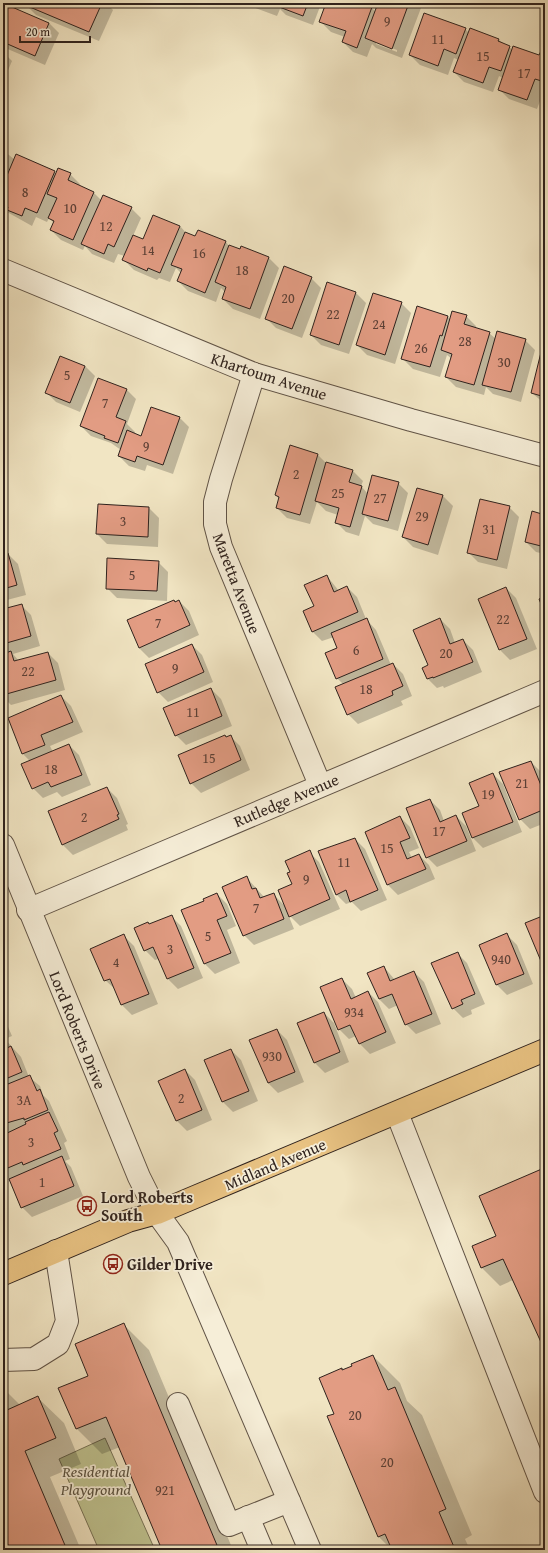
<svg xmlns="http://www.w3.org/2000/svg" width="548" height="1553" viewBox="0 0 548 1553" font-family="'Gentium Book Plus',serif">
<rect width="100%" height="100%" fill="#f1e5c3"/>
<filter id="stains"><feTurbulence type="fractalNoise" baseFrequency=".005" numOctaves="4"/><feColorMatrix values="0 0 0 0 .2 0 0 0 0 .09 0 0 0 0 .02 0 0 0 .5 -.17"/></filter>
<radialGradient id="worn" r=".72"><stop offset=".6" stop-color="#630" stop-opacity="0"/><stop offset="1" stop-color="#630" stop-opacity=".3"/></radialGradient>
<polygon fill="#bfc390" stroke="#777256" points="105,1438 155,1550 99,1550 59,1459"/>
<g fill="#0003" fill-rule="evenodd">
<polygon points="27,3 106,3 113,10 99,41 36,15 26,5"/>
<path d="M247 3H373L371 7 376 12 379 3H415L421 8 402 58 376 48 372 44 367 57 353 52 343 42 345 37 331 32 321 22 326 6 321 4 313 25 286 15 280 9 277 16 250 6ZM376 42 397 50V52L376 44Z"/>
<polygon points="3,8 49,23 59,33 45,65 3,47"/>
<polygon points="465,29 469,33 470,29 499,40 513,50 539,56 545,53 545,88 537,109 509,99 499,89 503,78 499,76 493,92 464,82 454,72 459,60 454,58 448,75 420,65 410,55"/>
<polygon points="3,52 12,61 3,82"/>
<polygon points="3,150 15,160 54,172 57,174 70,174 80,184 79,186 93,192 101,200 131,208 141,218 133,236 144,240 180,226 187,234 196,237 226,242 229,246 241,250 242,248 269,258 279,268 260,319 233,309 223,299 225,292 221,288 216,302 188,291 178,281 181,273 176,268 170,282 159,278 157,280 134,270 124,260 125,256 118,254 114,263 92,254 85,246 83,250 61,240 51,230 54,223 49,218 47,222 36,217 32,226 7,212 3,209"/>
<polygon points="311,278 321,288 302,338 276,328 266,318"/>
<polygon points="328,284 356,293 366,303 349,354 321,345 311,335"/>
<polygon points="401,303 411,313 395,364 367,355 357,345"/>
<polygon points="466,316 476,326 476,329 489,333 496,339 525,340 535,350 521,402 493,394 486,387 484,395 456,387 446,377 452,359 447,355 440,377 413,369 403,359 448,317 451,320"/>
<polygon points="545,341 545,404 532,393"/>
<polygon points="85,366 95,376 80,412 56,402 46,392"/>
<polygon points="126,389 136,399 127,424 135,432 135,434 142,437 179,417 189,427 173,474 147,465 145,471 129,466 119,456 121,450 111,443 91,436 81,426"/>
<polygon points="290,446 318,455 326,463 353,471 363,481 361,486 368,494 398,483 408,493 398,531 373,524 365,516 359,536 346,532 336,522 338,515 326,511 317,502 310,524 287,518 277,508 279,499 276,495"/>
<polygon points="417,489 443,496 453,506 438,555 413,547 403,537"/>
<polygon points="99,505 149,508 159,518 158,547 107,544 97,534"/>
<polygon points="509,507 519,517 507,569 478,562 468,552"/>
<polygon points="545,515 545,554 536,552 526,542"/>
<polygon points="8,554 18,564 26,595 3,601 3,556"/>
<polygon points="158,562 168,572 167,601 117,598 107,588"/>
<polygon points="327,576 339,591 347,587 357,597 366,619 376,630 391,665 393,664 403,674 412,696 401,701 403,705 358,724 348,714 343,684 337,678 339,648 334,637 322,641 312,631 315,607"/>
<polygon points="506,588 516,598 537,649 510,660 500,650 479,599"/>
<polygon points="179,601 189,611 199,635 149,658 139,648 175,603"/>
<polygon points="21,605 31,615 40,646 13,654 19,661 48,653 58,663 65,690 11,705 3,697 3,610"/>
<polygon points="440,619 450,629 455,643 463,640 473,650 482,672 444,688 443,686 437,688 427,678"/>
<polygon points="192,645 202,655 213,682 168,702 158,692"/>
<polygon points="211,689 221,699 232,726 186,745 176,735"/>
<polygon points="61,696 71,706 83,732 50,746 53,752 69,745 79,755 91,785 62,797 57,792 43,798 33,788 30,761 23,754 9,718"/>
<polygon points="230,736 240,746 250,770 201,793 191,783 226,738"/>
<polygon points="531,762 541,772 545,783 545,823 530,829 520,819"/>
<polygon points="493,774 503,784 522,832 483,848 473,838 463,813 480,806"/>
<polygon points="107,788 117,798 128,824 126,825 128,830 73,855 63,845 49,812"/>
<polygon points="430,800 440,810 444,821 456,816 466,826 476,851 437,867 427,857"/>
<polygon points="400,817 410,827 419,848 409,852 412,858 419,855 429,865 435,879 398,895 388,885 366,833"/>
<polygon points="355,839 365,849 387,900 361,911 352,902 346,904 336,894"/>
<polygon points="309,852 319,862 340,909 300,926 288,914 294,929 254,945 244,935 247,878 264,897 273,894 285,906"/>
<polygon points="217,894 227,904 236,926 227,930 240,963 215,974 205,964 206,902"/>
<polygon points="171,916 181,926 203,978 178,989 168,979 159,959 155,960 145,950 149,925"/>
<polygon points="507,935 517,945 533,984 507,995 497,985 481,945"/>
<polygon points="124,936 134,946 158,1004 132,1015 122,1005 116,990 105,980"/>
<polygon points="457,953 467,963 485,1004 471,1010 472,1014 463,1018 450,1005 432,963"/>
<polygon points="384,967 395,980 414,972 424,982 441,1024 416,1034 406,1024 398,1005 389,1009 379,999 369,973"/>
<polygon points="342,979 352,989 356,998 368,992 378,1002 396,1043 370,1054 360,1044 356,1036 349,1039 339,1029"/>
<polygon points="324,1013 334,1023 349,1062 325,1073 315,1063"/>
<polygon points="3,1015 12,1036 5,1039 21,1057 29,1077 40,1086 43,1095 49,1101 67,1141 64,1143 70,1159 65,1161 71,1167 83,1196 32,1217 22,1207 11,1181 3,1173"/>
<polygon points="277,1030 287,1040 304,1082 278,1093 268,1083"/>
<polygon points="231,1050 241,1060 258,1101 233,1112 223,1102 205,1061"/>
<polygon points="185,1070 195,1080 212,1120 187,1131 177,1121"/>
<polygon points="545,1170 545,1348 513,1280 500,1286 482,1268 473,1246 498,1236"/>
<polygon points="123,1324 149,1350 233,1550 163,1550 120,1447 102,1454 77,1429 59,1389 90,1376"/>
<polygon points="373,1356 400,1383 407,1401 422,1415 472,1535 465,1539 470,1550 392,1550 379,1537 328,1417 336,1414"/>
<polygon points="3,1388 20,1405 38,1398 64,1423 81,1464 50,1477 81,1550 12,1550 3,1530"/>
</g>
<g fill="#e29c83" stroke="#2f221d">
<polygon points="26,3 102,3 89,32 25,5"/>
<polygon points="275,3 308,3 303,16 274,5"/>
<polygon points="326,3 359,3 372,7 357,48 342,42 346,31 319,22"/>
<polygon points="378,3 409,3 392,49 365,38"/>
<polygon points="5,4 49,23 35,56 3,42 3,7"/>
<polygon points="424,13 466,28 456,54 444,49 438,66 409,55"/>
<polygon points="470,28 499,39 498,41 510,46 501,71 489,67 483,83 453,72"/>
<polygon points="513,46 539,55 541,51 545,52 545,82 535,79 527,100 498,90"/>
<polygon points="16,154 55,171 37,213 25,208 22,216 7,210 8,207 3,206 3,185"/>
<polygon points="58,168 71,173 68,180 94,192 73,240 50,230 54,221 48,218 57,198 47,194"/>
<polygon points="103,195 132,207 114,247 108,244 104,254 81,244"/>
<polygon points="153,215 180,226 160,273 148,268 147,271 122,260 133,235 143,239"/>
<polygon points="198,230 226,241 205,293 177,281 182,269 171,265 185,232 195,236"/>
<polygon points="229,245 240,249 241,246 269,257 250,309 222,299 226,287 215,282"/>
<polygon points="284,266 312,277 292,329 265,319"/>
<polygon points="327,282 356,292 339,345 310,335"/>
<polygon points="373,293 402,302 385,355 356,345"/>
<polygon points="417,306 448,316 442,336 440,335 430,367 401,359"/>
<polygon points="452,311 467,315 464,324 490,332 474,385 445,377 452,354 441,350"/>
<polygon points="497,331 526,339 511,392 482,385"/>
<polygon points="544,340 545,340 545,397 531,393"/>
<polygon points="60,356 85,366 70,403 45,393"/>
<polygon points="98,378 127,389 116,417 126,421 118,443 104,438 105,436 80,426"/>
<polygon points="151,407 180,417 163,465 137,456 135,462 118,456 127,430 141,436"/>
<polygon points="290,445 318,454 300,515 276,508 279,497 275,495"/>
<polygon points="326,462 353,470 349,482 362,486 350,527 335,523 339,508 315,501"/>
<polygon points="372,475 399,482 388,521 362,514"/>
<polygon points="417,488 443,495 428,545 402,537"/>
<polygon points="480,499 510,506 497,560 467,553"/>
<polygon points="98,504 149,507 148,537 96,534"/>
<polygon points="532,511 545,515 545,547 525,542"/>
<polygon points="8,553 17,585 3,589 3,554"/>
<polygon points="107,558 159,561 157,591 106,589"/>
<polygon points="327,575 334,592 347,586 358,612 312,632 303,611 314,606 304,585"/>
<polygon points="506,587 527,639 499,650 478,599"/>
<polygon points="545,596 545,614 539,599"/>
<polygon points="174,600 175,602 179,600 190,625 139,648 127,620"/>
<polygon points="22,604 31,636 3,644 3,609"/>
<polygon points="367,618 383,659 336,679 325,653 337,648 331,633"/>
<polygon points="440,618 450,644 463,639 473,662 433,678 433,677 427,679 422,668 428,665 413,630"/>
<polygon points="192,644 204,672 157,693 145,664"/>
<polygon points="11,651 14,661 48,652 56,680 3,695 3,654"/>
<polygon points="393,663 403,686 392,691 393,695 347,715 335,687"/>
<polygon points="211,688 222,716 175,736 163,708"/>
<polygon points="61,695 73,722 41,735 45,745 22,754 8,718"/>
<polygon points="225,735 226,737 231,735 241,760 190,784 178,755"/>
<polygon points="69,744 82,775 51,787 48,782 32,789 21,764"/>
<polygon points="531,761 545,795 545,809 519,820 499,772"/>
<polygon points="493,773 513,822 472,838 462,813 479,806 469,783"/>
<polygon points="107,787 119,814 117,815 119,819 62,845 48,811"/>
<polygon points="430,799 440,822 456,815 467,841 426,858 406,808"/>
<polygon points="400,816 410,838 400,842 407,859 419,854 426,869 387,885 365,832"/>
<polygon points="355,838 378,890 350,902 346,890 336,895 318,851"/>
<polygon points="310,850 330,899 289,917 278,890 292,884 287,873 290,872 285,861"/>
<polygon points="247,876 252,889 256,888 260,898 274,893 284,919 243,936 222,887"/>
<polygon points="217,893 227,916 217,920 231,953 204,964 181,910 204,901 203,899"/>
<polygon points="172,915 194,968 167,979 153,947 144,951 134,928 148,922 149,924"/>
<polygon points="545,915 545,966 543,966 525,923"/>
<polygon points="507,933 524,974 496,985 479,945"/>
<polygon points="124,934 149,994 121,1005 110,979 104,981 90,949"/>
<polygon points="458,952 475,994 461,1000 463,1004 452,1009 431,963"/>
<polygon points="384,966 390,981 414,971 432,1014 405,1025 392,994 379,999 367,973"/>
<polygon points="342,978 351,999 368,991 386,1032 359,1044 350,1025 338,1030 320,987"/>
<polygon points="324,1012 340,1052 314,1063 297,1023"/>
<polygon points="277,1029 295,1072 268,1083 249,1040"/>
<polygon points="3,1038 7,1048 11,1046 22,1072 3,1080"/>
<polygon points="231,1049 249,1091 222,1102 204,1060"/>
<polygon points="185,1069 202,1110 176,1121 158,1081"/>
<polygon points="30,1075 37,1091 40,1089 48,1110 24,1120 24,1118 3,1124 3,1086"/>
<polygon points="49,1112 58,1131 54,1133 61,1149 23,1165 22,1162 3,1170 3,1135 26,1124 25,1122"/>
<polygon points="62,1156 74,1186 21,1208 9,1179"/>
<polygon points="544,1168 545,1169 545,1351 503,1259 481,1268 472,1246 496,1236 479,1196"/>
<polygon points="124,1323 219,1550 162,1550 106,1417 76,1429 58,1388 88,1376 75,1344"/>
<polygon points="373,1355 388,1390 395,1387 446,1509 439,1512 454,1547 448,1550 392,1550 385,1534 378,1537 327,1416 334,1414 319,1378 342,1368 342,1370 352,1366 351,1364"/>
<polygon points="38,1396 56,1438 25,1451 67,1550 10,1550 3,1532 3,1399 7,1410"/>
</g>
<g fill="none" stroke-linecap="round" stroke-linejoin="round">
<defs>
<g id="minor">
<polyline points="3,270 254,374 411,420 545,456"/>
<polyline points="254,374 221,479 215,502 215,524 221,547 320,785"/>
<polyline points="3,845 139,1177 157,1213 178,1242 310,1550"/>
<polyline points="28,910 545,691"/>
<polyline points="397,1113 545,1492"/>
<polyline points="3,1360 34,1359 58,1344 67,1321 56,1251"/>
<polyline points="178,1404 229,1525 289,1501"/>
<polyline points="248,1517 262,1550"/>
</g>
<polyline id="major" points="3,1274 128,1221 157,1213 195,1197 545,1050"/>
</defs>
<use href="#minor" stroke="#605346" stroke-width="24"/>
<use href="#major" stroke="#2f221d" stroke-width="24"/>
<use href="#minor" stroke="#f6eed8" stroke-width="22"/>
<use href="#major" stroke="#e8c282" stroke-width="22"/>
</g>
<defs>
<symbol id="bus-ring" viewBox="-11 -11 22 22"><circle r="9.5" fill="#f6eed8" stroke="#8f2418" stroke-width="1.5"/><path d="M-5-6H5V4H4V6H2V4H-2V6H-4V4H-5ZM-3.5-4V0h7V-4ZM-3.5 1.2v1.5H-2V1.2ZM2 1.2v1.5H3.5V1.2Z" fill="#8f2418"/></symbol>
</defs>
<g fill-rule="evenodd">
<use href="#bus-ring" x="76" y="1195" width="22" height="22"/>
<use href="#bus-ring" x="102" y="1253" width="22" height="22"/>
</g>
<g text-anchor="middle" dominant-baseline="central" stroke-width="3.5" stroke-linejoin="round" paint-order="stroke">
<g font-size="14" fill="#5c4036">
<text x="387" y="21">9</text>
<text x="438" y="39">11</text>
<text x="483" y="56">15</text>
<text x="524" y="73">17</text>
<text x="25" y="192">8</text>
<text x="70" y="208">10</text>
<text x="106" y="226">12</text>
<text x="148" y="250">14</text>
<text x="199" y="253">16</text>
<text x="242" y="270">18</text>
<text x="288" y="298">20</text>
<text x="333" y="314">22</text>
<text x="379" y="324">24</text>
<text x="465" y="341">28</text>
<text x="421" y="348">26</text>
<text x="504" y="362">30</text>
<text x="67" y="375">5</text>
<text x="105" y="403">7</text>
<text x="146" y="446">9</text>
<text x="296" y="474">2</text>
<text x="338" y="493">25</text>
<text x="380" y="498">27</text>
<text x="422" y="516">29</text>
<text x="123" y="521">3</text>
<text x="489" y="529">31</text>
<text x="132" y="575">5</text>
<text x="503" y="619">22</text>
<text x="158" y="623">7</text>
<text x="356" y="650">6</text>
<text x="446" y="653">20</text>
<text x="175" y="668">9</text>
<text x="28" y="671">22</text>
<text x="366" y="689">18</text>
<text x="193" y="712">11</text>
<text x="209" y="758">15</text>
<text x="51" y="769">18</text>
<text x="522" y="783">21</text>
<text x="488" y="794">19</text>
<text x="84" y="817">2</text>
<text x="439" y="831">17</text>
<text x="387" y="848">15</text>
<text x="344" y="862">11</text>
<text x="306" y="879">9</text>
<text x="256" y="908">7</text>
<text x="208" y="936">5</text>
<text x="170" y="949">3</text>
<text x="501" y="959">940</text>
<text x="116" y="962">4</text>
<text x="354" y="1012">934</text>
<text x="272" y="1056">930</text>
<text x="181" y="1098">2</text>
<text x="24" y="1100">3A</text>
<text x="31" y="1142">3</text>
<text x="42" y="1182">1</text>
<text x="355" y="1415">20</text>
<text x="387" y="1462">20</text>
<text x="165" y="1490">921</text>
</g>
<g font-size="16" fill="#2f221d" stroke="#f6eed8">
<text transform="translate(269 376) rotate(18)">Khartoum Avenue</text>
<text transform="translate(237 583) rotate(69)">Maretta Avenue</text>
<text transform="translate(286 800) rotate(-23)">Rutledge Avenue</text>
<text transform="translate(78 1030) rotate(68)">Lord Roberts Drive</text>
<text transform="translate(275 1164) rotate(-23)">Midland Avenue</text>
</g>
<g font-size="16" font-weight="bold" fill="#2f221d" stroke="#f6eed8" text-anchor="start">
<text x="101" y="1197">Lord Roberts<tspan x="101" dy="18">South</tspan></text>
<text x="127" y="1264">Gilder Drive</text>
</g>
<g font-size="16" font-style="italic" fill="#5a5240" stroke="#f6eed8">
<text x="96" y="1471">Residential<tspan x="96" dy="18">Playground</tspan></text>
</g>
</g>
<rect width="548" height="1553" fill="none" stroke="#f1e5c3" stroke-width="16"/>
<rect x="4" y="4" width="540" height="1545" fill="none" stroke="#2f221d" stroke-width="2"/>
<rect x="8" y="8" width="532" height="1537" fill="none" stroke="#2f221d"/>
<path d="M20 36v6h70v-6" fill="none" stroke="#2f221d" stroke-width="2"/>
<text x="26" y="36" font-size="12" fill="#2f221d" stroke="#f6eed8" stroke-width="3" paint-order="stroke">20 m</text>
<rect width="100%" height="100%" filter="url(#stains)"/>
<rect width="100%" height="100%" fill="url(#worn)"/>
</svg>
